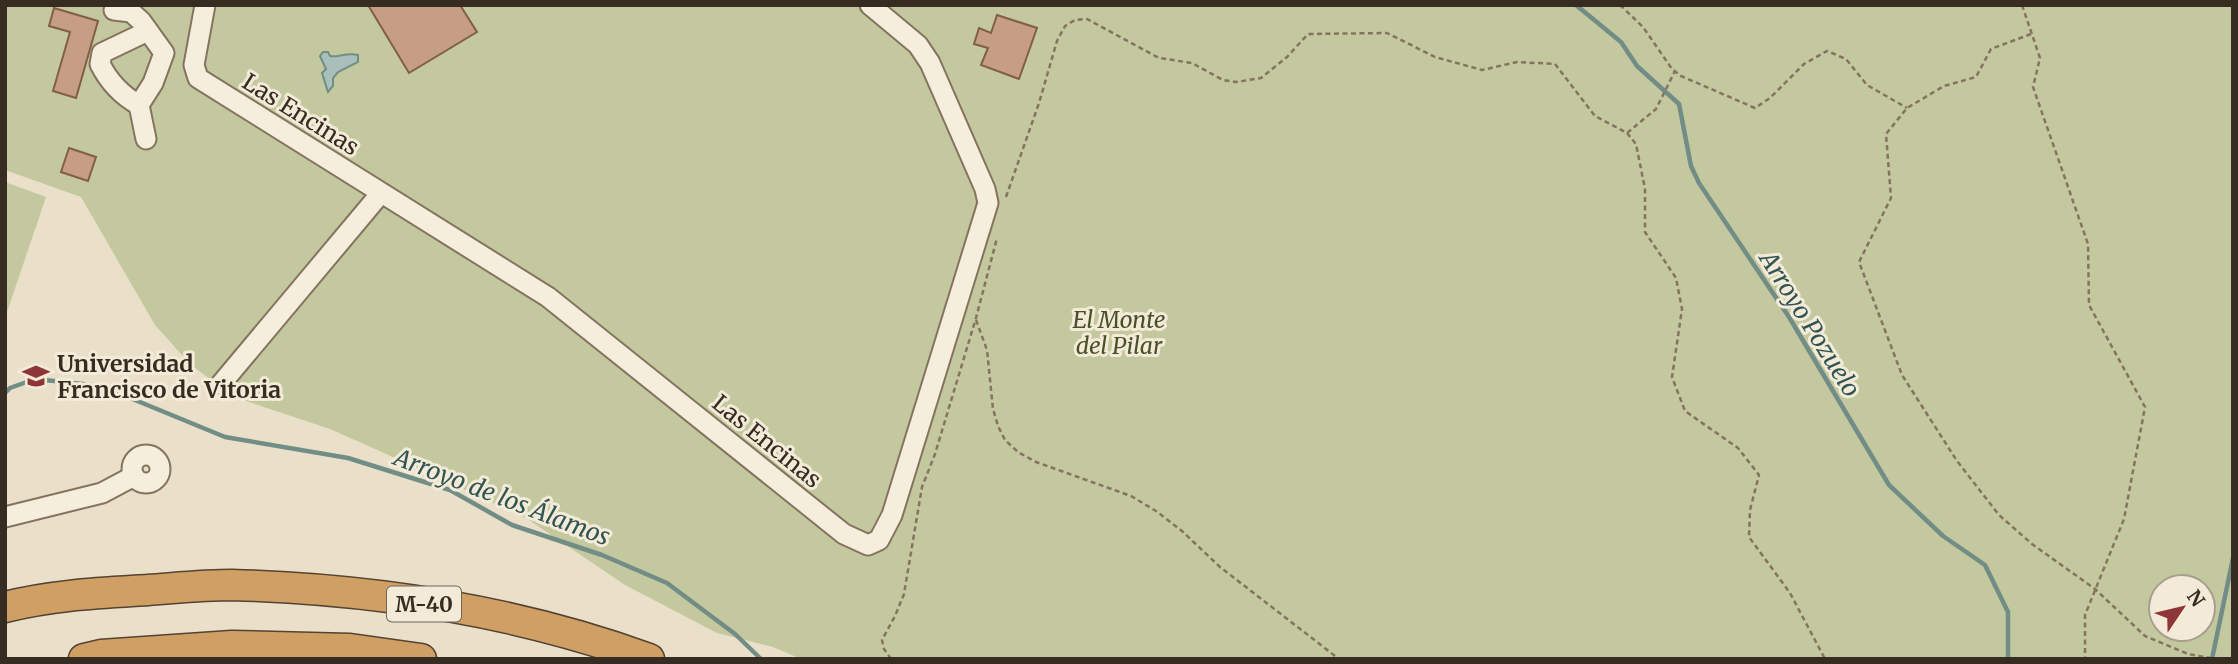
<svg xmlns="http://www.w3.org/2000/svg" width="2238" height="664" viewBox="0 0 2238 664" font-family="Merriweather,serif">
<rect width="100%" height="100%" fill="#eae0c9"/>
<g fill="#c3c89e" fill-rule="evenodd">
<path d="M5 5H2233V659H801L773 647 717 633 625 585 526 518 420 469 330 429 234 397 191 365 155 325 81 197 5 170ZM2161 587H2203V629H2161Z"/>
<polygon points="5,182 46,197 5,318"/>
</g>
<path fill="#a9bfb9" stroke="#718d86" stroke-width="2" d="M323 52H328L330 56C337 58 346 52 358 55V62L338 72 333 78V86L328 92 322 73 326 69 320 56Z"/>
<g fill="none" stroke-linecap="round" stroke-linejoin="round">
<g stroke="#718d86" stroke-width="4.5">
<polyline points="1576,5 1621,42 1637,66 1679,104 1691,166 1699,183 1789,317 1889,485 1943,536 1985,565 2008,612 2008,659"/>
<polyline points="5,393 10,388 35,379 101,386 225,437 348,458 450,490 512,525 602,555 667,583 735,634 761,659"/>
<polyline points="2212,659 2233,558"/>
</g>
</g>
<g fill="#c59e83" stroke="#825e48" stroke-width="2">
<polygon points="368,5 460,5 477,32 409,73"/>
<polygon points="54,8 98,21 76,98 53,91 70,32 49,26"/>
<polygon points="997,15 1037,28 1019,79 981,65 988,48 974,44 979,28 991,33"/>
<polygon points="69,148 96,157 88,181 61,172"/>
</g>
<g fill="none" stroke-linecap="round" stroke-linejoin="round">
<defs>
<g id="minor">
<polyline points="205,5 194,65 198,78 548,297 844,534 868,545 879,540 892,515 988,203 985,189 930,63 918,45 870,5"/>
<polyline points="114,10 131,12 141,21 164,53 153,83 139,105 146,139"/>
<path d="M139 105C121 95 109 82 100 64L102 53 148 31"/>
<polyline points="221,384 381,193"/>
<circle cx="146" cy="469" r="14"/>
<polyline points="5,517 102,493 134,476"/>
</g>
<g id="highway">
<path d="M5 607C52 595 100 593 148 590 176 588 204 585 232 585 373 589 517 611 649 659"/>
<polyline points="84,659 101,655 232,646 350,649 421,659"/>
</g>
</defs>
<use href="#minor" stroke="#857360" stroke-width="23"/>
<use href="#highway" stroke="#544233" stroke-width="33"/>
<g stroke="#857360" stroke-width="2.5" stroke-dasharray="5 3.5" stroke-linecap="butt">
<polyline points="1620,5 1643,27 1672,69 1681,76 1755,108 1770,98 1804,64 1827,51 1846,59 1867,85 1907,108"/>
<polyline points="2022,5 2040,58 2033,87 2088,244 2089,305 2145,407 2124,519 2085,615 2085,659"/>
<polyline points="2031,34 1991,49 1976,77 1944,86 1907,108 1886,134 1891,198 1859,262 1902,375 1957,461 1999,515 2032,544 2095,589 2145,636 2188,654 2216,659"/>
<polyline points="1627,133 1636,144 1645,189 1645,232 1676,278 1682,309 1672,377 1685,411 1738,448 1759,475 1750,510 1749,537 1790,593 1825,659"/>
<polyline points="1006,197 1039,103 1057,41 1065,26 1075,20 1087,19 1159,58 1192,63 1223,80 1236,82 1261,78 1287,57 1308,34 1387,33 1435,57 1482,70 1517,62 1555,64 1595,116 1627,133 1656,109 1675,71"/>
<polyline points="976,320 987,350 993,409 998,426 1005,440 1018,452 1036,462 1131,496 1156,511 1182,531 1220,567 1339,659"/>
<polyline points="891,659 884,649 882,640 895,616 904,594 922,487 935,454 976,318 997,238"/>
</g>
<use href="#minor" stroke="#f6eedc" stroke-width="19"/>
<use href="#highway" stroke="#d09f64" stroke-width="30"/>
</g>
<defs>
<symbol id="university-bare" viewBox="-9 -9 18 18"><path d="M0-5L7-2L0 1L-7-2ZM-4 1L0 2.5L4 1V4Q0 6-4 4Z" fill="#8e3637" stroke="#f3ebd8" stroke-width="2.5" paint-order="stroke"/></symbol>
</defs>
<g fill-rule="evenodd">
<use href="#university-bare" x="17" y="357" width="38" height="38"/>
</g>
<g text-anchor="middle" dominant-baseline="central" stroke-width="6" stroke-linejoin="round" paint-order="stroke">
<rect fill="#f3ebd8" stroke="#6f6559" stroke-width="2" x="387" y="586.5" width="74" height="35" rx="5"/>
<g font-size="21" font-weight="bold" fill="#372c22">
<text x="424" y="604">M-40</text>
</g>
<g font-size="23" fill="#372c22" stroke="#f3ebd8">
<text transform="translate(301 114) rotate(32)">Las Encinas</text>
<text transform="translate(767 441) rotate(39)">Las Encinas</text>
</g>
<g font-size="23" font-style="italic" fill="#48512a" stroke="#f3ebd8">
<text x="1119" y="319">El Monte<tspan x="1119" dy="26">del Pilar</tspan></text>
</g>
<g font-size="23" font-weight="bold" fill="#372c22" stroke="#f3ebd8" text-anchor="start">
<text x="57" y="363">Universidad<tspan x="57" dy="26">Francisco de Vitoria</tspan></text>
</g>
<g font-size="24" font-style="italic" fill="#325553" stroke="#f3ebd8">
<text transform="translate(1810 324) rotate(58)">Arroyo Pozuelo</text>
<text transform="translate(502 497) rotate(21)">Arroyo de los Álamos</text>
</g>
</g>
<rect width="2238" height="664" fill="none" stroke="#372c22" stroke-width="14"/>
<g transform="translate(2182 608) rotate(55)"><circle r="33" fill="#f3ebd8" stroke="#a89f8f" stroke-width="2"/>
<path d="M0-5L12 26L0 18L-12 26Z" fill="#8e3637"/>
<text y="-10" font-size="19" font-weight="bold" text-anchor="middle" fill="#372c22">N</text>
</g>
</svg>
